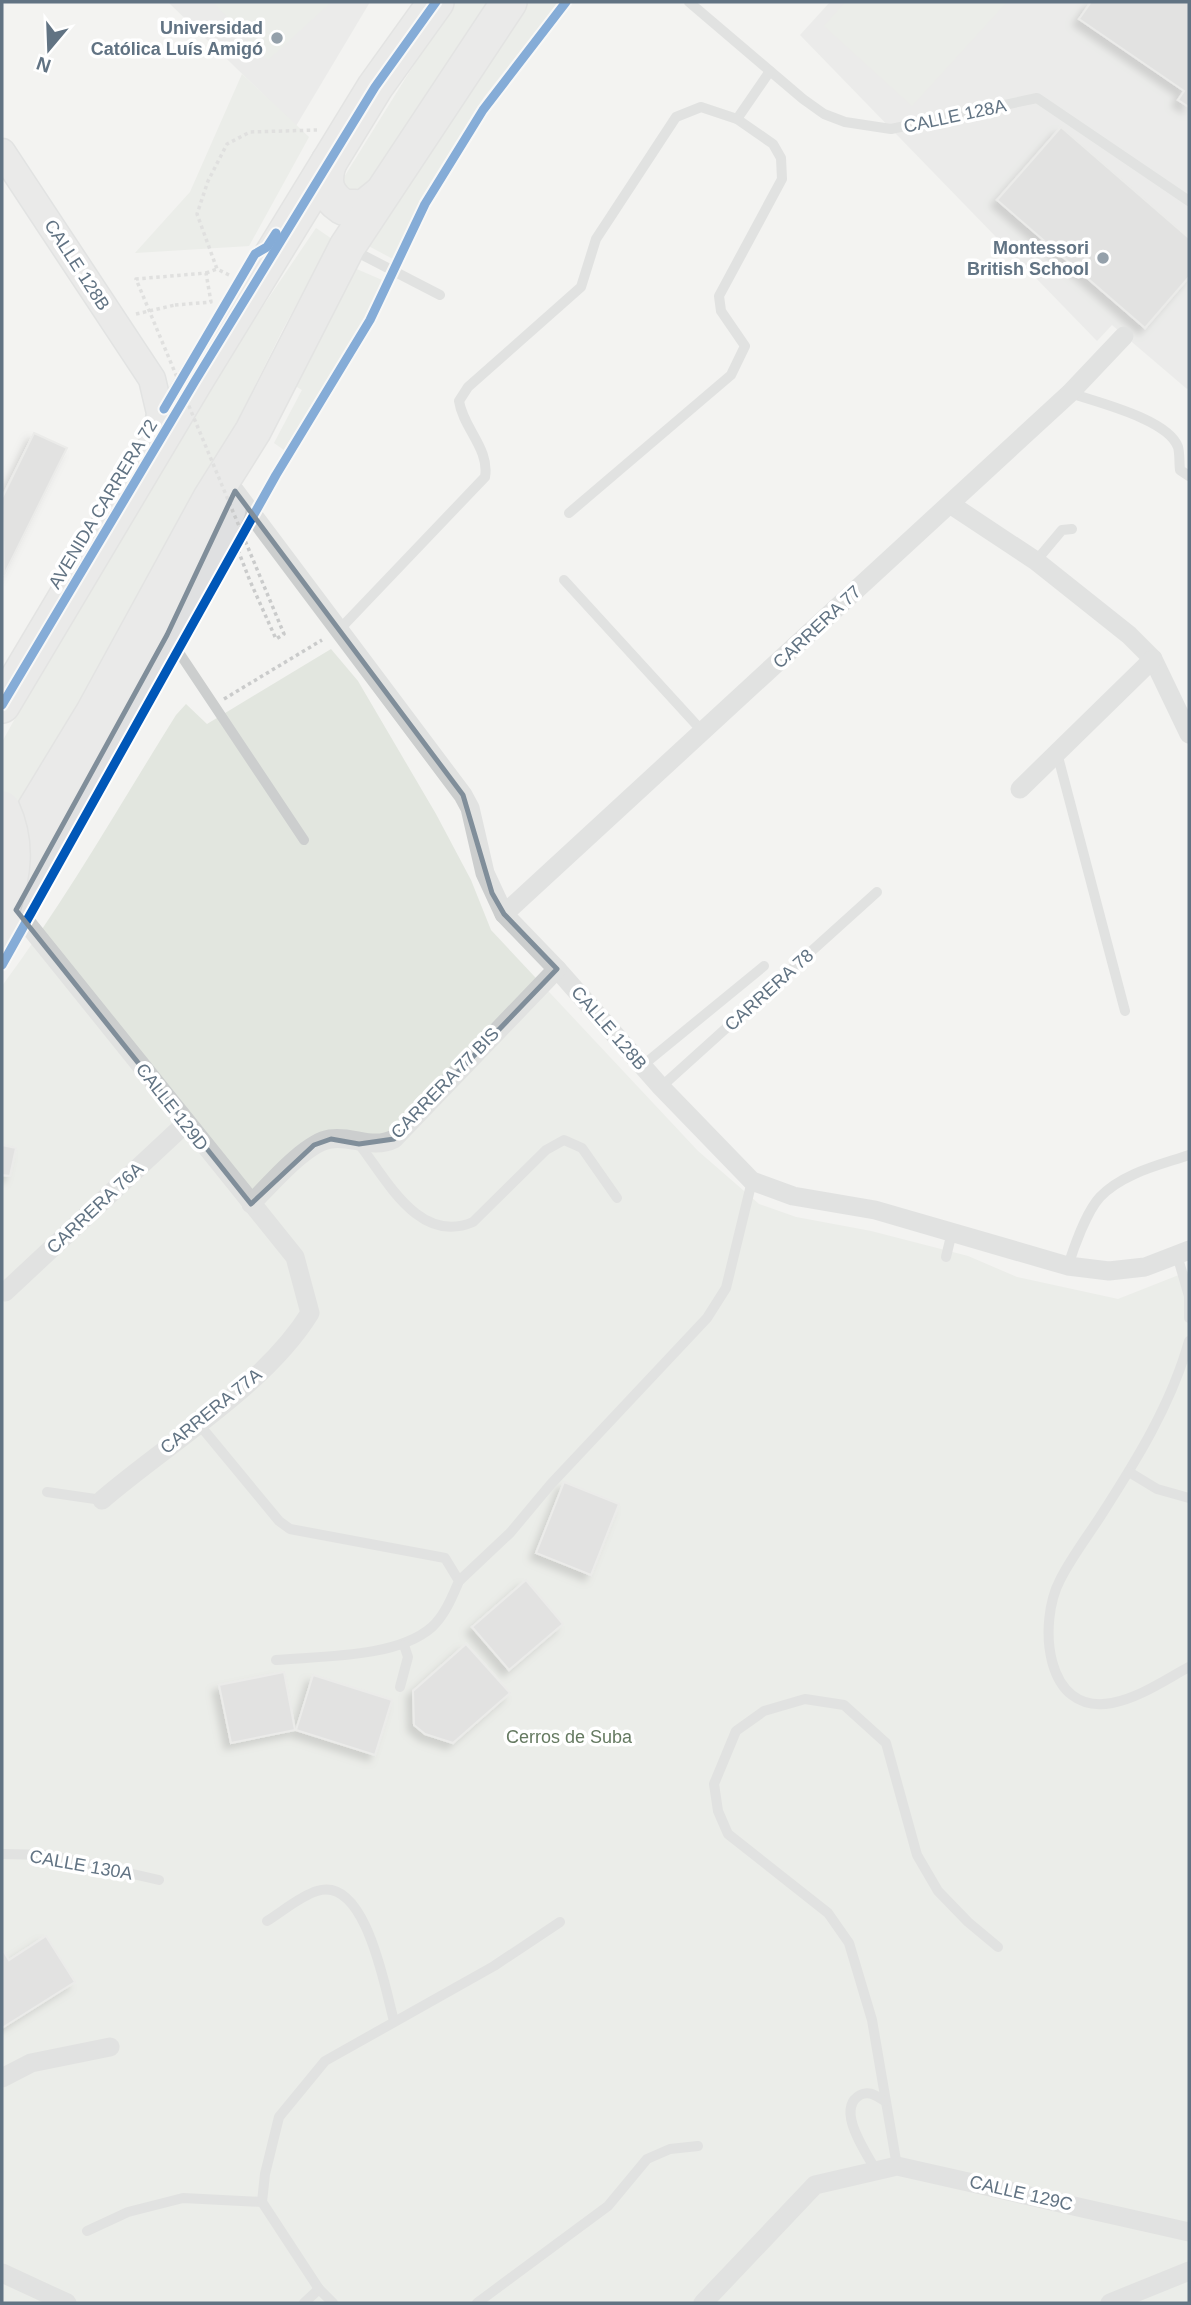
<svg xmlns="http://www.w3.org/2000/svg" width="1191" height="2305" viewBox="0 0 1191 2305" font-family="Helvetica,sans-serif">
<defs>
<filter id="shadow"><feDropShadow dx="-6" dy="6" stdDeviation="3.5" flood-color="#0004"/></filter>
</defs>
<rect width="100%" height="100%" fill="#f3f3f1"/>
<g fill="#e2e3e2">
<polygon points="168,2 370,2 296,126"/>
<polygon points="830,2 1189,2 1189,387 1187,389 1112,325 1097,341 800,35"/>
</g>
<g fill="#e2e6df">
<polygon points="213,2 331,2 268,60"/>
<polygon points="453,2 497,2 377,171 355,197 341,182"/>
<polygon points="525,2 559,2 484,97 422,201 393,259 363,243"/>
<polygon points="845,2 1007,2 912,106 824,26"/>
<polygon points="242,74 309,137 249,246 135,253 190,192"/>
<polygon points="316,228 332,239 282,331 180,536 2,836 2,742 113,542 226,361"/>
<polygon points="352,267 382,280 368,312 284,450 274,443 302,390 289,382"/>
<path d="M331 649 358 681 436 814 471 880 491 930 698 1151 759 1204 796 1217 871 1231 968 1256 1017 1277 1118 1299 1189 1271V2303H2V986C66 900 119 806 176 715L186 704 207 724Z"/>
</g>
<g fill="#cecfcf" stroke="#e2e2e1" stroke-width="2" filter="url(#shadow)">
<polygon points="1091,2 1189,2 1189,107 1178,100 1184,91 1079,19"/>
<polygon points="1061,127 1189,238 1189,277 1145,328 997,200"/>
<polygon points="34,433 67,448 4,575 2,498"/>
<polygon points="2,1145 16,1148 10,1176 2,1175"/>
<polygon points="564,1482 619,1504 591,1575 536,1553"/>
<polygon points="526,1580 563,1624 509,1670 472,1627"/>
<polygon points="466,1644 510,1693 453,1743 425,1734 414,1725 413,1691"/>
<polygon points="284,1672 295,1730 231,1743 219,1685"/>
<polygon points="313,1675 392,1700 375,1755 296,1730"/>
<polygon points="46,1936 75,1982 2,2028 2,1949 9,1960"/>
</g>
<g fill="none" stroke-linecap="round" stroke-linejoin="round">
<defs>
<polyline id="secondary" points="2,152 152,379 160,413 156,443"/>
<g id="highway">
<path d="M329 162C322 182 325 195 343 207L364 208 380 195"/>
<polyline points="2,705 195,381 375,87 436,2"/>
<polyline points="2,857 26,824 94,712 211,498 253,431 347,247 509,2"/>
<polyline points="2,933 167,635 228,510"/>
</g>
</defs>
<use href="#secondary" stroke="#ced0d1" stroke-width="29"/>
<use href="#highway" stroke="#d0d1d1" stroke-width="38"/>
<g stroke="#cacbcb" stroke-width="3.5" stroke-dasharray="3.5 3.5" stroke-linecap="butt">
<polyline points="206,273 217,269"/>
<polyline points="229,275 217,269 197,214 208,181 227,144 250,132 317,130"/>
<polyline points="136,314 175,305"/>
<polyline points="238,550 250,581"/>
<polyline points="224,699 322,640"/>
</g>
<g stroke="#cccece" stroke-width="10">
<polyline points="689,2 803,99 824,114 845,122 891,129 1037,98 1189,201"/>
<polyline points="737,119 770,71"/>
<polyline points="351,249 440,295"/>
<path d="M1070 393C1096 402 1168 419 1178 447 1180 454 1179 463 1180 470L1189 476"/>
<polyline points="1036,561 1062,530 1072,529"/>
<polyline points="564,580 703,732"/>
<path d="M339 630 485 477C490 449 463 428 459 401L468 387 581 287 596 239 676 117 701 107 737 119 773 144 781 158 782 179 719 296 721 311 745 346 731 375 569 513"/>
<polyline points="172,642 304,840"/>
<polyline points="1057,753 1125,1011"/>
<polyline points="642,1066 764,966"/>
<polyline points="661,1087 877,892"/>
<path d="M359 1144C387 1180 419 1245 473 1222L546 1150 564 1140 582 1148 617 1198"/>
<polyline points="1177,1255 1189,1296 1189,1318"/>
<polyline points="946,1257 952,1232"/>
<path d="M1068 1266C1074 1247 1087 1211 1100 1197 1123 1173 1160 1165 1189 1155"/>
<path d="M1189 1341C1171 1405 1136 1461 1100 1517 1087 1537 1071 1558 1060 1580 1038 1622 1044 1716 1112 1703 1139 1698 1165 1680 1189 1667"/>
<path d="M198 1423 279 1521 290 1529 445 1558 459 1581C452 1597 445 1615 432 1627 397 1658 322 1656 276 1660"/>
<polyline points="1129,1472 1157,1489 1189,1498"/>
<polyline points="47,1492 102,1500"/>
<polyline points="459,1581 510,1533 551,1484 707,1318 726,1288 752,1181"/>
<polyline points="400,1687 408,1657 404,1645"/>
<polyline points="2,1854 50,1855 159,1880"/>
<path d="M267 1921C282 1912 300 1896 317 1891 366 1875 385 1989 394 2021"/>
<polyline points="897,2166 872,2020 849,1943 828,1913 728,1834 718,1811 714,1784 736,1731 764,1711 805,1699 844,1705 886,1743 917,1855 938,1891 968,1922 998,1947"/>
<path d="M875 2169C866 2152 835 2109 860 2095 869 2090 876 2096 885 2101"/>
<polyline points="87,2231 128,2212 183,2198 262,2202"/>
<polyline points="304,2303 319,2289"/>
<polyline points="333,2303 319,2289 262,2202 265,2174 279,2117 325,2061 494,1966 560,1922"/>
<polyline points="477,2303 608,2206 647,2159 670,2149 698,2146"/>
</g>
<g stroke="#cccece" stroke-width="19">
<polyline points="235,491 463,795 470,808 485,873 504,914 557,969 661,1087 752,1181 793,1196 875,1210 1068,1266 1109,1271 1145,1267 1189,1250"/>
<polyline points="950,504 1036,561 1129,635 1153,659 1189,734"/>
<polyline points="1020,789 1153,659"/>
<path d="M16 910 295 1257 310 1313C265 1386 168 1443 102 1500"/>
<polyline points="504,914 1070,393 1124,336"/>
<path d="M251 1204C269 1186 305 1143 330 1139 352 1135 372 1150 394 1139L557 969"/>
<polyline points="5,1292 185,1124"/>
<polyline points="2,2078 31,2063 110,2047"/>
<polyline points="2,2273 67,2303"/>
<polyline points="703,2303 815,2185 897,2166 1189,2232"/>
<polyline points="1110,2303 1189,2271"/>
</g>
<use href="#secondary" stroke="#dfe0e1" stroke-width="26"/>
<use href="#highway" stroke="#dfe0e1" stroke-width="35"/>
<defs>
<path id="highway-bridge" d="M2 809C18 844 13 874 2 909"/>
</defs>
<use href="#highway-bridge" stroke="#d0d1d1" stroke-width="38" stroke-linecap="butt"/>
<polyline stroke="#cacbcb" stroke-width="3.5" stroke-dasharray="3.5 3.5" stroke-linecap="butt" points="175,305 211,302 206,273 136,279 284,634 276,639 250,581"/>
<use href="#highway-bridge" stroke="#dfe0e1" stroke-width="35"/>
<defs>
<g id="cycleway">
<polyline points="164,409 255,254 267,247 276,233"/>
<polyline points="2,705 195,381 375,87 436,2"/>
<polyline points="2,965 276,475 370,320 425,204 483,110 566,2"/>
</g>
</defs>
<use href="#cycleway" stroke="#fff" stroke-width="13"/>
<use href="#cycleway" stroke="#0057b8" stroke-width="9"/>
</g>
<path d="M0 0H1191V2305H0ZM235 491 463 795 492 893 504 914 557 969 394 1139 359 1144 331 1139 314 1145 251 1204 16 910 167 635Z" fill="#f3f3f1" fill-opacity=".55" fill-rule="evenodd"/>
<path fill="none" stroke="#808e9a" stroke-width="5" stroke-linejoin="round" d="M235 491 463 795 492 893 504 914 557 969 394 1139 359 1144 331 1139 314 1145 251 1204 16 910 167 635Z"/>
<g fill="#94a0aa" stroke="#fff" stroke-width="2.5">
<circle cx="277" cy="38" r="7"/>
<circle cx="1103" cy="258" r="7"/>
</g>
<g text-anchor="middle" dominant-baseline="central" stroke-width="7" stroke-linejoin="round" paint-order="stroke">
<g font-size="18" font-weight="bold" fill="#617383" stroke="#fff" text-anchor="end">
<text x="263" y="28">Universidad<tspan x="263" dy="21">Católica Luís Amigó</tspan></text>
<text x="1089" y="248">Montessori<tspan x="1089" dy="21">British School</tspan></text>
</g>
<g font-size="18" fill="#617383" stroke="#fff">
<text transform="translate(955 116) rotate(-12)">CALLE 128A</text>
<text transform="translate(77 265) rotate(57)">CALLE 128B</text>
<text transform="translate(103 504) rotate(-59)">AVENIDA CARRERA 72</text>
<text transform="translate(817 627) rotate(-43)">CARRERA 77</text>
<text transform="translate(769 990) rotate(-42)">CARRERA 78</text>
<text transform="translate(609 1028) rotate(49)">CALLE 128B</text>
<text transform="translate(445 1083) rotate(-46)">CARRERA 77 BIS</text>
<text transform="translate(172 1107) rotate(52)">CALLE 129D</text>
<text transform="translate(95 1208) rotate(-43)">CARRERA 76A</text>
<text transform="translate(211 1411) rotate(-39)">CARRERA 77A</text>
<text transform="translate(81 1865) rotate(10)">CALLE 130A</text>
<text transform="translate(1021 2193) rotate(13)">CALLE 129C</text>
</g>
<g font-size="18" fill="#657a61" stroke="#fff">
<text x="569" y="1737">Cerros de Suba</text>
</g>
</g>
<rect width="1191" height="2305" fill="none" stroke="#617383" stroke-width="7"/>
<g transform="translate(49 49) rotate(199)" stroke="#ffffff" stroke-width="5" paint-order="stroke">
<path d="M0-5L12 26L0 18L-12 26Z" fill="#617383"/>
<text y="-10" font-size="19" font-weight="bold" text-anchor="middle" fill="#617383">N</text>
</g>
</svg>
